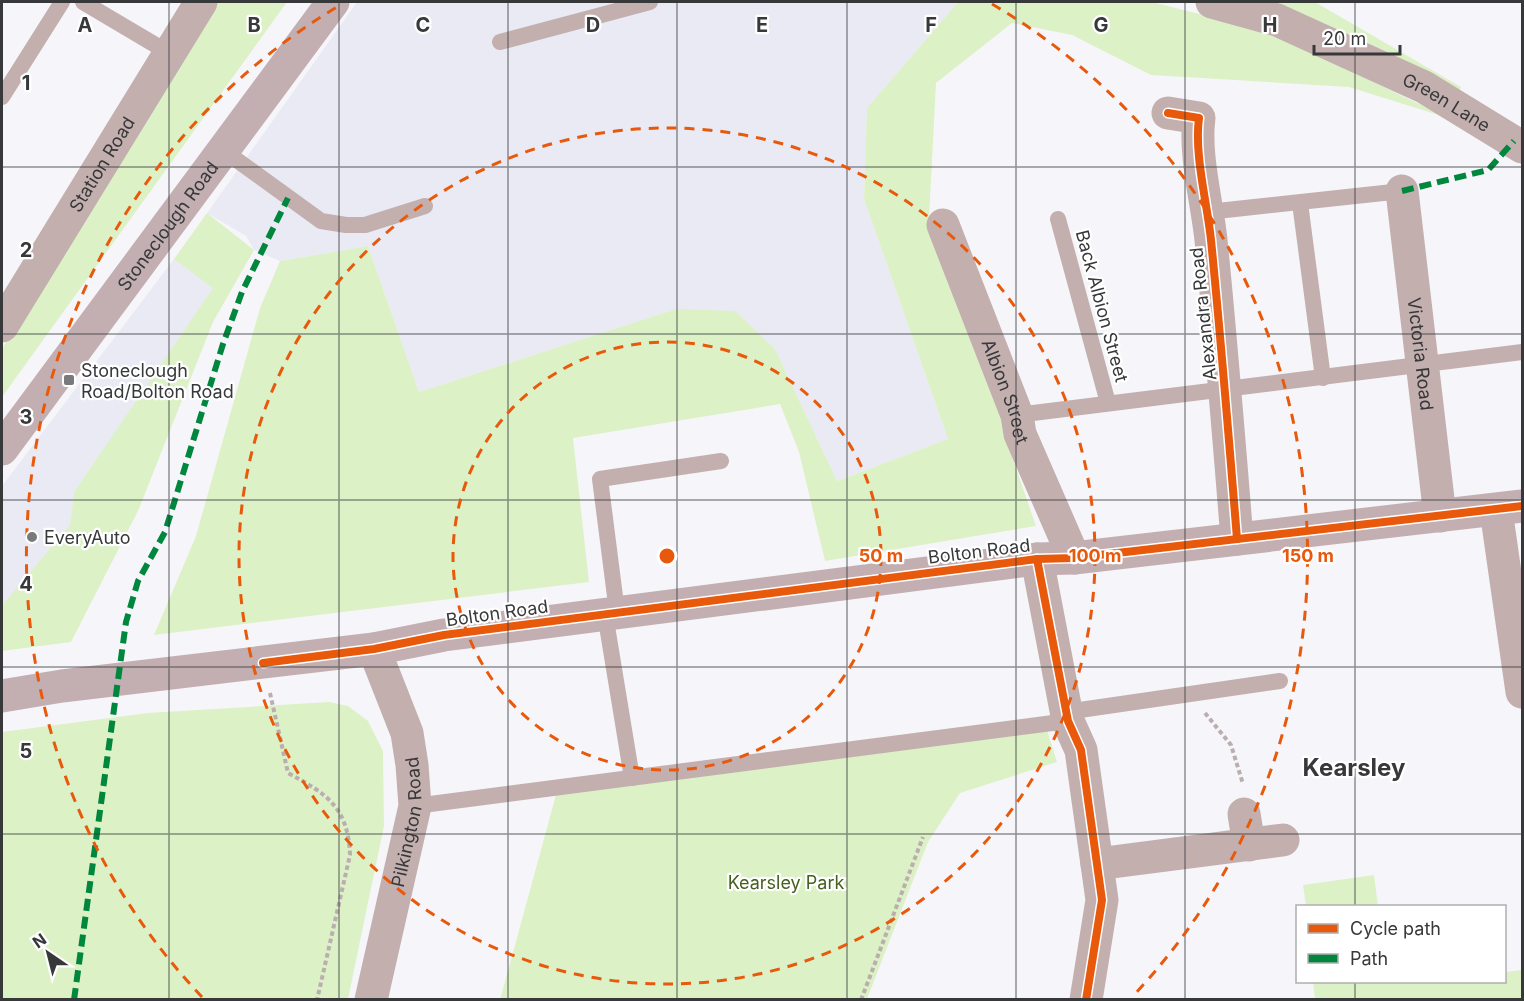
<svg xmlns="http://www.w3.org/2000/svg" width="1524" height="1001" viewBox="0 0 1524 1001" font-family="Inter,sans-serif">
<rect width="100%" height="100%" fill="#f6f6fa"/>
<g fill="#e9eaf4">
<polygon points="357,2 958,2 867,108 864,199 948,439 837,481 775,349 676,309 419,392 368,246 280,261 254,250 246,236 207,213"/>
<polygon points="174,259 214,287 74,492 70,525 4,603 2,610 2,486"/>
</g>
<g fill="#ddf1c7">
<polygon points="214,2 287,2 2,397 2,349 41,281"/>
<polygon points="958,2 1152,2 1239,24 1299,46 1448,118 1349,87 1151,75 1072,35 1012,23 936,83 929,219 1004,416 1007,442 1036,526 825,561 799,452 780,404 573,438 589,582 154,635 196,536 260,308 280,261 368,246 419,392 676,309 735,311 775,349 837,481 948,439 864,199 867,108"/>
<polygon points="1260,2 1315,2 1461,87 1459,92"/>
<polygon points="207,213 254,250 213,322 138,511 71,642 2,651 2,610 4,603 70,525 74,492 213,288 174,259"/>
<polygon points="329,702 348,706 368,721 383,751 384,826 348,999 2,999 2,732 148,713"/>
<polygon points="1047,730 1057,762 960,793 928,842 867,999 500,1000 557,791"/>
<polygon points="1374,875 1378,906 1306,906 1303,885"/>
<polygon points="1522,970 1522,999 1315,999 1313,982 1504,982 1505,972"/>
</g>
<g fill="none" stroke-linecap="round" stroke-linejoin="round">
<g stroke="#baaeaf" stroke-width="4" stroke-dasharray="4.5 3" stroke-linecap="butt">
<path d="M270 693 288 773C327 794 348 807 350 855L317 1000"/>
<polyline points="1205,713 1231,745 1243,784"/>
<polyline points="861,1000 923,837"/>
</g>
<g stroke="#c4afaf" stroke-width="16">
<polyline points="83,2 169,53"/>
<polyline points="500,42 650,2"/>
<polyline points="2,97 62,2"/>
<polyline points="223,150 321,221 346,225 365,225 425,206"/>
<polyline points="1300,203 1323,378"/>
<polyline points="1208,212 1402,191"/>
<polyline points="1058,219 1108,403"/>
<polyline points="1017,415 1522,352"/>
<polyline points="617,612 600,479 721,461"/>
<polyline points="605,614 632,778"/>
<polyline points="1066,712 1280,681"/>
<polyline points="415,806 1068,721"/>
</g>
<g stroke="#c4afaf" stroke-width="33">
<path id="s1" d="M1212 2 1277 20 1424 87 1522 147"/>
<path d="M1168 113 1199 118C1194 154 1207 202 1211 240 1221 340 1229 439 1237 539"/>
<path id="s2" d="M1402 191 1440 516"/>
<path id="s3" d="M943 225 1017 415 1020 434 1074 558"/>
<path id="s4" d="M2 326 201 2"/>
<polyline points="1496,510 1522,692"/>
<polyline points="1037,559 1068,721 1081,750 1102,900 1086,1000"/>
<polyline points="1244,814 1249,845"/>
<polyline points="1097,864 1283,840"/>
<path id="s5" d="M371 1000 415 806 412 765 407 733 374 649"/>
</g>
<g stroke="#c3afb2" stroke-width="33">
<path id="s6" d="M2 449 333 2"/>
<polyline points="2,696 62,686 374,649 444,635 1037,559 1074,558 1522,506"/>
</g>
<g stroke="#00873e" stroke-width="6" stroke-dasharray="12 6" stroke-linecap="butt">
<polyline points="1402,191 1488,170 1514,141"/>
<polyline points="74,1000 126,622 138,581 165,532 223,344 242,292 288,198"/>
</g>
<defs>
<g id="cycleway">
<path d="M1168 113 1199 118C1194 154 1207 202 1211 240 1221 340 1229 439 1237 539"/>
<polyline points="1037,559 1068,721 1081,750 1102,900 1086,1000"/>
<polyline points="263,663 374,649 444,635 1037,559 1074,558 1522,506"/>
</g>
</defs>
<use href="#cycleway" stroke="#fff" stroke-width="11"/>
<use href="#cycleway" stroke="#e8590c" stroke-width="8"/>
</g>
<path fill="none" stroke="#37383a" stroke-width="1.5" stroke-opacity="0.55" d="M169 2V1000M339 2V1000M508 2V1000M677 2V1000M847 2V1000M1016 2V1000M1185 2V1000M1355 2V906M2 167H1522M2 334H1522M2 500H1522M2 667H1522M2 834H1522M1355 982V1000"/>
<g fill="none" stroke="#e8590c" stroke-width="3" stroke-dasharray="10 8">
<circle cx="667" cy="556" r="214"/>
<circle cx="667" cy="556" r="428"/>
<path d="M202 997A641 641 0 0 1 342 4M992 4A641 641 0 0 1 1132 997"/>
</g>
<g fill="#7a7a7d" stroke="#fff" stroke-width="2">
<rect x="63" y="374" width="12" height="12" rx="3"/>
<circle cx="32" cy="537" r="6"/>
</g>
<g text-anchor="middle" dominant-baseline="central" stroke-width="4.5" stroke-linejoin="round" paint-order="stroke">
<g font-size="18" fill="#37383a" stroke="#fff">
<text stroke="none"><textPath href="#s1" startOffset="256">Green Lane</textPath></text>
<text stroke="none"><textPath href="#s4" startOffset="190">Station Road</textPath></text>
<text stroke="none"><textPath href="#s6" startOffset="278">Stoneclough Road</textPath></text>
<text transform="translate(1102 306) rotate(75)">Back Albion Street</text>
<text transform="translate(1203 314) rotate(-96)">Alexandra Road</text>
<text stroke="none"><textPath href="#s2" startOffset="164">Victoria Road</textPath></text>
<text stroke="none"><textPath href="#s3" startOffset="178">Albion Street</textPath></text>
<text transform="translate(979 551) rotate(-7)">Bolton Road</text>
<text transform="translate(497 613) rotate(-8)">Bolton Road</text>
<text stroke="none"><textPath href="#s5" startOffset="182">Pilkington Road</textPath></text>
</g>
<g font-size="18" fill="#37383a" stroke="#fff" text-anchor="start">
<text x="81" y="370">Stoneclough<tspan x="81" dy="21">Road/Bolton Road</tspan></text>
<text x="44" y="537">EveryAuto</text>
</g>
<g font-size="18" fill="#46601f" stroke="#fff">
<text x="786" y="882">Kearsley Park</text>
</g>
<g font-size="24" font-weight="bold" fill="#37383a" stroke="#fff">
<text x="1354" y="767">Kearsley</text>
</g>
</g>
<g font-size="20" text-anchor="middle" font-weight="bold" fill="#37383a" stroke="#fff" stroke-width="4.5" stroke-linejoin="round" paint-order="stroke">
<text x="85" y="32">A</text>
<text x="254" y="32">B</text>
<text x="423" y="32">C</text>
<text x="593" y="32">D</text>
<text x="762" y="32">E</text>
<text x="931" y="32">F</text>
<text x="1101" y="32">G</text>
<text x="1270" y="32">H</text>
<text x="26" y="90">1</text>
<text x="26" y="257">2</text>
<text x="26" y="424">3</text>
<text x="26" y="591">4</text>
<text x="26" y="758">5</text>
</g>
<circle cx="667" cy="556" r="9" fill="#e8590c" stroke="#fff" stroke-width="3"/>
<g font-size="18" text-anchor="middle" font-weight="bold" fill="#e8590c" stroke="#fff" stroke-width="4.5" stroke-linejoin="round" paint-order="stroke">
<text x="881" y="562">50 m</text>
<text x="1095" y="562">100 m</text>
<text x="1308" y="562">150 m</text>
</g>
<rect width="1524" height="1001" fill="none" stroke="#37383a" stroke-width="6"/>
<rect x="1296" y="905" width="210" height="78" fill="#ffffff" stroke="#afafb0" stroke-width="1.5"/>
<rect x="1308" y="924" width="30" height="9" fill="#e8590c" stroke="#afafb0" stroke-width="1.5"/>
<text x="1350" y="935" font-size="18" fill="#37383a">Cycle path</text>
<rect x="1308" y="954" width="30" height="9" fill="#00873e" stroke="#afafb0" stroke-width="1.5"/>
<text x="1350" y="965" font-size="18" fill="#37383a">Path</text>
<g transform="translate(48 953) rotate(325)" stroke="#ffffff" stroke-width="4.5" paint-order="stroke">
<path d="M0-4.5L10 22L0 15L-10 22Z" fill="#37383a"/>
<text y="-9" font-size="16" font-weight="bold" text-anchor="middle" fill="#37383a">N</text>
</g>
<path d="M1314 45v9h86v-9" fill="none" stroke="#37383a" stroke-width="3"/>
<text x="1323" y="45" font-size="18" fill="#37383a" stroke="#ffffff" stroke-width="4.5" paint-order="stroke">20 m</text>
</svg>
